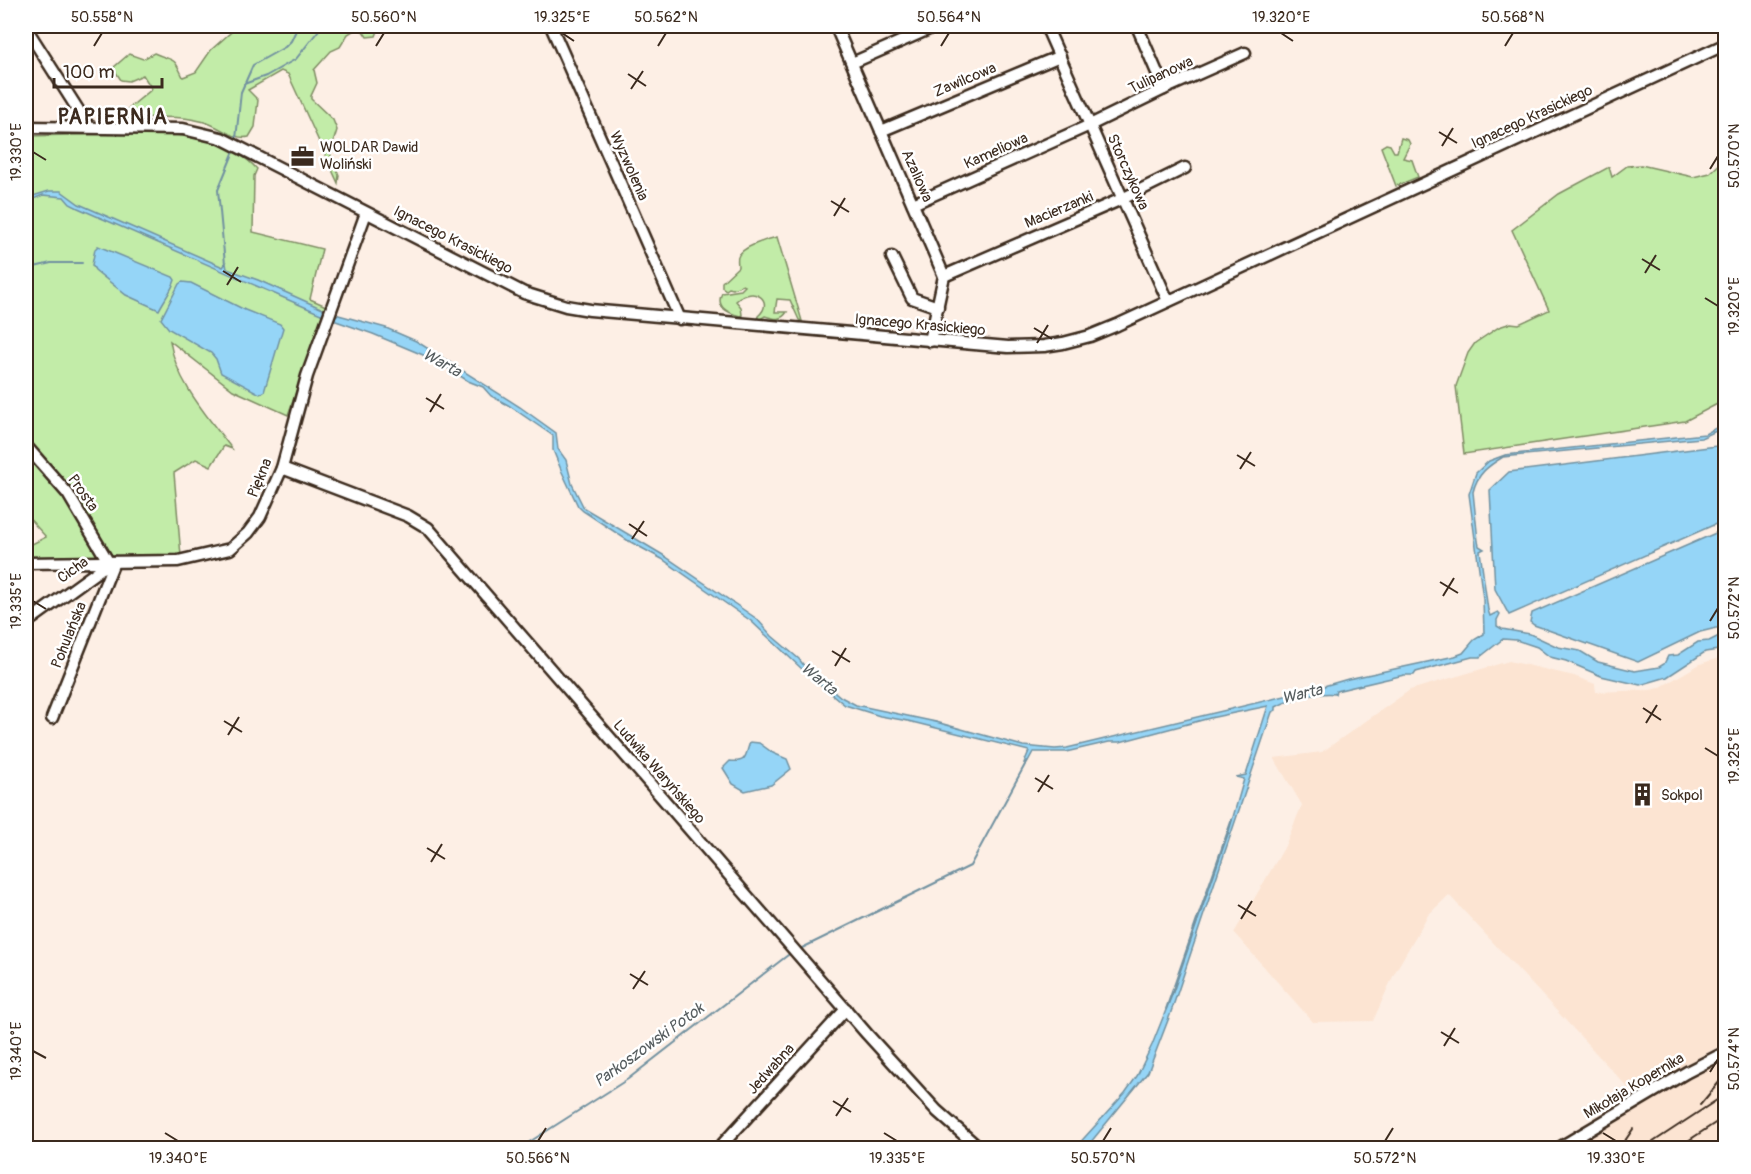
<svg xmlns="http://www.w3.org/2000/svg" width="1751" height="1174" viewBox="0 0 1751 1174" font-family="Pangolin,sans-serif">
<rect width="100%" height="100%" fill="#fdefe5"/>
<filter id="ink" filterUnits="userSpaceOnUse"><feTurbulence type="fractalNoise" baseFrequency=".0167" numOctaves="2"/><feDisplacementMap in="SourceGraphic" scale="12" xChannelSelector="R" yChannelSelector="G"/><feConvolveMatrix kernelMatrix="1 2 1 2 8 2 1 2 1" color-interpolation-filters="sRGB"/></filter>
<g filter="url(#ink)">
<g fill="#fce4d2">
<polygon points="1725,656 1725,1043 1633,1093 1449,895 1428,915 1394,974 1373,1021 1313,1022 1234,933 1284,848 1302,805 1274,758 1322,752 1410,690 1509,661 1574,676 1595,684 1596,692 1650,690 1659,688 1700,664"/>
<polygon points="1725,1056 1725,1140 1712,1148 1566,1148"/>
</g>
<g fill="#c2eca8" stroke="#7e8b63" stroke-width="1.5">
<path d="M238 26H380L376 36 367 37 363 31 356 29 348 34 340 47 331 51 314 70 317 83 311 96V99L333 120 337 130 330 153 339 175 338 183 288 74 281 71 248 90 258 100 255 127 249 137C235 140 223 129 210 124 183 114 150 118 122 118L123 113 152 89 143 75 129 81 121 80 113 68 129 54 143 59 154 53C174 62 173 55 183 77L196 72 211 50Z"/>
<path d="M158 133C192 136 233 142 257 169L254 176 253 232 322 249 310 299 326 306 288 415 233 390 170 341C176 382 208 417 232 449L224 446 211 466 196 459 174 473 181 556 26 560V547L46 537 26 515V136Z"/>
<polygon points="1401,138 1408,140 1410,144 1403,158 1412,160 1418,177 1396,186 1381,147 1386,144 1390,145 1394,152 1397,152"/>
<polygon points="1725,159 1725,400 1685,421 1464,454 1456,386 1468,353 1475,343 1499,327 1511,323 1519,324 1549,310 1512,230 1559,194 1609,167 1612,177 1627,166 1641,165 1693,177 1710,173"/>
<path d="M777 237 802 321 799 320 790 300 777 299 775 312H787C781 321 775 319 765 316L757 321 758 316C775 302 755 284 736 301L741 307 742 315 740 316C728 313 715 307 722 293L741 290 745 286 743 285 733 289 729 288 726 290 722 287V282L738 267C738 265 737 259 738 257 741 247 768 239 777 237Z"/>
</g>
<g fill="#95d5f7" stroke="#7191a0" stroke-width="1.5">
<polygon points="49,191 61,191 79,204 223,267 226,263 227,269 258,280 325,310 323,315 78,208 70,204 64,197 43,195 26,202 26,198"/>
<path d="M98 246 173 277 175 280C172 290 164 300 159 310L126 295 95 270 92 265 95 249Z"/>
<polygon points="182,282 191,283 245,310 280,324 283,328 264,392 260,394 221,373 216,359 211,353 169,329 161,319 179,284"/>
<path d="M335 314 386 328 416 341 520 407 556 433 558 449 566 460 572 484 584 508 663 555 757 619 772 636 799 659 805 667 841 697 856 705 936 722 1023 746 1055 749 1067 748 1310 690 1348 679 1455 656 1463 653 1474 640 1484 634 1483 599 1469 494 1476 473 1489 461 1505 455 1705 434 1725 423V427L1701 438 1503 457C1488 466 1477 474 1473 492L1478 541 1479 546 1484 549 1480 551 1488 610 1490 616 1498 612 1500 614 1497 620V626L1502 629 1530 634 1558 647 1580 651 1598 662 1635 671 1659 667 1664 664 1668 656 1678 655 1698 642 1709 641 1725 633V649L1705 652 1667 677 1640 685 1601 676 1566 661 1550 657 1537 647 1516 640 1503 639 1480 657H1472L1416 672 1414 675H1404L1336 691 1335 694C1321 692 1289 699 1276 707V710L1272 712 1170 1015 1148 1072 1086 1148H1075L1125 1093 1137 1076 1152 1045 1172 995 1229 831 1244 779 1236 777 1246 775 1268 706 1210 718 1120 742H1109L1066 752H1033L1027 763H1024L1029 751 908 721 880 716 845 705 803 670 751 621 662 559 627 540 583 511 578 506 562 472 553 450V436L549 433 508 405 491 396 483 387 468 381 435 360 373 334 333 320Z"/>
<polygon points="1725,441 1725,520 1509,615 1495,589 1490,490 1509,472 1717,446"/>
<polygon points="1725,529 1725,626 1700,632 1638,662 1534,625 1530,622 1532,613"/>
<path d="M750 742 759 743 773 753 787 759 791 769 771 785 745 791 733 784 723 768 730 761C748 763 745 755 750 742Z"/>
</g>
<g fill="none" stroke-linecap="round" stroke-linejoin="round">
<g stroke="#7191a0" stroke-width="2">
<polyline points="244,84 266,76 296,59 322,26"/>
<polyline points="236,139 241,92 253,65 285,47 291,41 298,26"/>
<polyline points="225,264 218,190 234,151"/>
<polyline points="26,269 51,263 82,263"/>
<polyline points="802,948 970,866 1027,761"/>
<polyline points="1166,1009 1232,819"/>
<polyline points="520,1148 628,1079 788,955"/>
</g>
<defs>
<g id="minor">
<polyline points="551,26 680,319"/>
<polyline points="1046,26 1168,301"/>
<polyline points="1137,26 1164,89"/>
<polyline points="836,27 944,276 930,341"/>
<polyline points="26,28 89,127"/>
<polyline points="852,63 936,26"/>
<polyline points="26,127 183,129 221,138 524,293 566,306 590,310 1008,347 1044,346 1063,343 1090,336 1117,325 1726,44"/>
<polyline points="881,131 1060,56"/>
<polyline points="913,204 1090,125 1164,89 1245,53"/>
<polyline points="892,257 912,298 938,307"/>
<polyline points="944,276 1124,198 1185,168"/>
<polyline points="26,446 68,494 109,563 26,623"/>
<polyline points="282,468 408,516 428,528 867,1034 937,1111 979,1148"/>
<polyline points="26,563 178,561 230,549 248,533 260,517 282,468 307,376 366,213"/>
<polyline points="52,718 114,562"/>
<polyline points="719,1148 846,1009"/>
<polyline points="1559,1148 1687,1072 1726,1052"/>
</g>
</defs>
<use href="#minor" stroke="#3b2a1e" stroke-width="15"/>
<use href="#minor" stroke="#fff" stroke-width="10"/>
<g stroke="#3b2a1e" stroke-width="2">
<polyline points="1700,1105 1726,1074"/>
<polyline points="1620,1148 1633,1129"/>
<polyline points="1644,1148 1726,1094"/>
<polyline points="1677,1148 1726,1116"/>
</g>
</g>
</g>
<path fill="none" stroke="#3b2a1e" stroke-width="2" d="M562 33 574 41M1281 33 1293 41M94 46 102 33M376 46 384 33M658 46 666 33M941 46 949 33M1505 46 1513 33M628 74 646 86M631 89 643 71M1439 132 1457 143M1442 146 1453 128M33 152 46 160M1710 169 1718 156M831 201 849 212M834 216 845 198M1642 259 1660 270M223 271 241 282M1645 273 1656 255M227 285 238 267M1705 298 1718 306M1034 328 1052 339M1037 343 1048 325M426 398 444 409M430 412 441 394M1237 455 1255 466M1240 469 1251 452M629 524 647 536M632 539 644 521M1440 582 1458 593M1443 596 1454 578M33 601 46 609M1710 621 1718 608M832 651 850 662M835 666 846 648M1643 708 1661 720M224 721 242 732M1646 723 1657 705M228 735 239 717M1705 748 1718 756M1035 778 1053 789M1038 792 1049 775M427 848 445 859M431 862 442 844M1238 905 1256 916M1241 919 1252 901M630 974 648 985M633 989 645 971M1441 1032 1459 1043M1444 1046 1455 1028M33 1051 46 1058M1710 1072 1718 1059M833 1101 851 1112M836 1116 848 1098M165 1133 178 1141M884 1133 897 1141M1603 1133 1616 1141M538 1141 546 1128M1103 1141 1111 1128M1385 1141 1393 1128"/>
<defs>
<symbol id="office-bare" viewBox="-9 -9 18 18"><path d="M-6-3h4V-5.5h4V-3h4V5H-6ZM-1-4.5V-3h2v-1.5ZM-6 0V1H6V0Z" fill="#3b2a1e" stroke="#fff" stroke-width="2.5" paint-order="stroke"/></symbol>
<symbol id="building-bare" viewBox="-9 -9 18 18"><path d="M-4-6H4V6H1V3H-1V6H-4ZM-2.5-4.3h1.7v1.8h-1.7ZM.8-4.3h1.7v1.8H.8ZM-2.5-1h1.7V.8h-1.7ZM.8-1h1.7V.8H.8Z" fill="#3b2a1e" stroke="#fff" stroke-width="2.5" paint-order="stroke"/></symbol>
</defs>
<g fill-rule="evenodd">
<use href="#office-bare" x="286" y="140" width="33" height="33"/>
<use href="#building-bare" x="1626" y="778" width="33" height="33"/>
</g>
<g text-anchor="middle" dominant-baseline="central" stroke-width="5" stroke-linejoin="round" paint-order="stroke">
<g font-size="15" fill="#3b2a1e" stroke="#fff">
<text transform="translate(1161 75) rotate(-25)">Tulipanowa</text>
<text transform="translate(965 80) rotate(-23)">Zawilcowa</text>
<text transform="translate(1532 117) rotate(-25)">Ignacego Krasickiego</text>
<text transform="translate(996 151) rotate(-24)">Kameliowa</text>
<text transform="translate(629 166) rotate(66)">Wyzwolenia</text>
<text transform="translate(1128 172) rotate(66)">Storczykowa</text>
<text transform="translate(917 176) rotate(66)">Azaliowa</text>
<text transform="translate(1059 210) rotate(-23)">Macierzanki</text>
<text transform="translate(453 240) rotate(27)">Ignacego Krasickiego</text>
<text transform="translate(920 325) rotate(5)">Ignacego Krasickiego</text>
<text transform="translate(260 478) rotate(-68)">Piękna</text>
<text transform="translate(83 493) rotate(55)">Prosta</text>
<text transform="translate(73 570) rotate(-36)">Cicha</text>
<text transform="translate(69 635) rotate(-68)">Pohulańska</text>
<text transform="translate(659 772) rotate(49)">Ludwika Waryńskiego</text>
<text transform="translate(771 1069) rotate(-48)">Jedwabna</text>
<text transform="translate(1634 1086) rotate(-31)">Mikołaja Kopernika</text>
</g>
<g font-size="15" fill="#3b2a1e" stroke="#fff" text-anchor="start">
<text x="320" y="147">WOLDAR Dawid<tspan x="320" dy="17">Woliński</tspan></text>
<text x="1661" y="795">Sokpol</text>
</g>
<g font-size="16" font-style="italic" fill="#565d5f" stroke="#fff">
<text transform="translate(442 363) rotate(29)">Warta</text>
<text transform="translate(819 679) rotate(39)">Warta</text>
<text transform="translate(1302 694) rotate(-13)">Warta</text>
<text transform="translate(649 1045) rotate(-36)">Parkoszowski Potok</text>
</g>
<g font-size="21" font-weight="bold" letter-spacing="1.5" fill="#3b2a1e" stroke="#fff">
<text x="113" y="117">PAPIERNIA</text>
</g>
</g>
<rect width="1751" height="1174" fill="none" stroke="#fff" stroke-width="66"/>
<path d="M54 78v9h108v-9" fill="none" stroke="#3b2a1e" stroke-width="3"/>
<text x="63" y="78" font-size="18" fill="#3b2a1e" stroke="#ffffff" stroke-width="4.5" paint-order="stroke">100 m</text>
<rect x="33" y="33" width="1685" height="1108" fill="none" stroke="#3b2a1e" stroke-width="2"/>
<g font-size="15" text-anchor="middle" fill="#3b2a1e">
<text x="102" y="22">50.558°N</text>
<text x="384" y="22">50.560°N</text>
<text x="562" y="22">19.325°E</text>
<text x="666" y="22">50.562°N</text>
<text x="949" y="22">50.564°N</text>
<text x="1281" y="22">19.320°E</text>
<text x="1513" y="22">50.568°N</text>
<text transform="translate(16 152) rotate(-90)" y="5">19.330°E</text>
<text transform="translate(1734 156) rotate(-90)" y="5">50.570°N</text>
<text transform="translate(1734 306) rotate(-90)" y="5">19.320°E</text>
<text transform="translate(16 601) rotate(-90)" y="5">19.335°E</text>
<text transform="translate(1734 608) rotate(-90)" y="5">50.572°N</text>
<text transform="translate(1734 756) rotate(-90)" y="5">19.325°E</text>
<text transform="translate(16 1051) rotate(-90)" y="5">19.340°E</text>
<text transform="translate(1734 1059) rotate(-90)" y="5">50.574°N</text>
<text x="178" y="1163">19.340°E</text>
<text x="538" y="1163">50.566°N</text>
<text x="897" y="1163">19.335°E</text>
<text x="1103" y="1163">50.570°N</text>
<text x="1385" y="1163">50.572°N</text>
<text x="1616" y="1163">19.330°E</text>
</g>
</svg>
